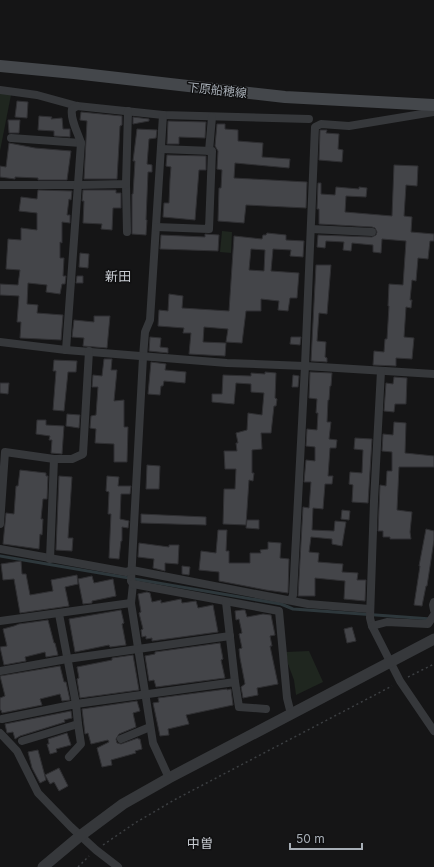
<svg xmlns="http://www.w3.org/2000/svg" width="434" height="867" viewBox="0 0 434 867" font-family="Inter,'Noto Sans JP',sans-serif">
<rect width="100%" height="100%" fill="#151516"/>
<g fill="#1f261f">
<polygon points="0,93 11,95 0,151"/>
<polygon points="222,231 232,232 231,253 220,252"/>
<polygon points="309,651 323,682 296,695 294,680 288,664 286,652"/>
</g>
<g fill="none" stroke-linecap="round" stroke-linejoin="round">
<polyline stroke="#2e383c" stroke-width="3" points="0,556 281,604 293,609 431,619"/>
</g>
<g fill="#444549" stroke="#2f2f32" fill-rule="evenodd">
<polygon points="17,101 28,102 27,118 15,117"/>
<polygon points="81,112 122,116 122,125 120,126 117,179 84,179 87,121 80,120"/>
<polygon points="39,116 52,117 51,119 62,118 63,129 70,129 70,137 54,136 54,131 38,130"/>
<polygon points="133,117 149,119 149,121 133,124"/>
<polygon points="8,120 20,120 19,133 9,133"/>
<polygon points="168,121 206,122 205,138 179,137 179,144 167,144"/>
<polygon points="217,124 225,124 225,129 238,130 238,141 263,143 262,157 290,159 289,168 235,163 234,178 307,182 306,208 246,205 244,223 218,221 219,188 221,188 222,170 217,169 218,151 215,146"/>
<polygon points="137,129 157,130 156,138 149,139 147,164 152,165 152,172 148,172 146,220 147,220 146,235 132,234 132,194 133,194 135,161 133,161"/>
<polygon points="320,130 327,130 326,133 339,134 338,149 343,150 342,162 319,160"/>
<polygon points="9,143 35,148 71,151 67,180 38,180 38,178 15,177 15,179 0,177 0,166 6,167"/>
<polygon points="167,155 206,156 206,170 199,170 195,220 163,217 164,203 169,203 170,179 171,167 166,166"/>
<polygon points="394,165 418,166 417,186 406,185 404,216 412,217 411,232 434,234 434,241 430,241 428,259 418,258 416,281 412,280 410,300 412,300 411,308 406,307 404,337 414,338 412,359 396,358 396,366 373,365 374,351 384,352 385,339 387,339 389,306 388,306 389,284 403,285 406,241 382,239 381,253 373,252 373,245 352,243 351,251 343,250 344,242 326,241 325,248 317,247 318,235 372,237 376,235 377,232 375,228 372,227 319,224 319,209 317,209 318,183 321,183 321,194 335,195 336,187 359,189 359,187 367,188 366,197 346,196 345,212 392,216"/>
<polygon points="38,190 72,191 71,200 69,199 67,215 70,215 70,223 62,222 62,243 60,242 60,258 64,258 63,276 66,276 65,284 62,284 60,294 46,292 47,285 28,283 27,304 38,305 37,313 63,315 61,340 20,338 21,322 17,322 19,296 0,295 0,284 18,285 20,270 6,269 8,239 21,240 21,228 37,230 37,213 19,211 21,197 37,199"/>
<polygon points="83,190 116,190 116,193 121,193 121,208 113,208 112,230 101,229 102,224 83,223 84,201 82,201"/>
<path d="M267 233 286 235V240L304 241 303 257 290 256 291 250 273 249 271 271 299 273 297 298H290L288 311 278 310 279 301 261 299V311H246L242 343 226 342 228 329 204 327 203 342 226 343 225 356 189 354 191 333H183L184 328 158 326 159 310 168 311 169 294 183 296 182 308 229 311 234 236 262 239 263 235H266ZM251 249 265 250 264 271 249 270Z"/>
<polygon points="205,234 219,235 218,251 160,249 161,235 205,237"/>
<polygon points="80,253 89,254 88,268 79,267"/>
<polygon points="316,265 331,265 327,314 319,313 317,341 326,342 325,357 327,358 327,362 311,361"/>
<polygon points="77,276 83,276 83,283 76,283"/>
<polygon points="94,316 110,316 107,348 83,346 84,338 72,337 74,320 94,322"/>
<polygon points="150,337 161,338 160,347 168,348 168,353 149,351"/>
<polygon points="291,337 301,337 300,345 290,344"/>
<polygon points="104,359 112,359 111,370 117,370 114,401 124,400 124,427 128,427 127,462 114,462 114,444 95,443 96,429 90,428 91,416 96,415 98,387 92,387 93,375 102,376"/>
<polygon points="54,360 77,361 76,372 68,372 64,411 53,410 56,371 53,371"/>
<polygon points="151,362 166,364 165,370 186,372 185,383 164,381 163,386 161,386 160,395 148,394"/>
<polygon points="265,372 276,373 275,398 277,399 276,406 274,406 271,433 261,433 262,449 252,450 252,473 254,473 253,481 249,480 246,525 223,524 224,489 235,489 236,469 225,469 224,451 237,451 236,443 238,443 236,433 247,430 248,413 262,415 264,393 251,392 251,384 236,383 234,404 212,402 212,394 222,394 223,375 251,376 251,373 265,374"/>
<polygon points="310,372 332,373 331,386 330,386 329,400 328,400 327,422 331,422 329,439 337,440 336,448 330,448 328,476 333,476 332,484 325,484 323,509 313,508 312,530 334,531 335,521 346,522 342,546 332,544 332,539 311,537 309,552 319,553 318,562 343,564 342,572 358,573 357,580 366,580 365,601 344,599 345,581 315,578 315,596 298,596 303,507 309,508 311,482 304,482 306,460 315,461 315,447 306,446 307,429 317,430 318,413 316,413 317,399 309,398"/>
<polygon points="293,375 299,376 298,387 292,387"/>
<polygon points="394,377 407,378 406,404 395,404 394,412 384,411 386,383 393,384"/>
<polygon points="0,383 9,383 8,394 0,393"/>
<polygon points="67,414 80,415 79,428 66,426"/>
<polygon points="37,420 46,420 46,425 64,426 62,454 51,453 52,440 49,440 50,436 36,434"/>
<polygon points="394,422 406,423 405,453 434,456 434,467 399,467 397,510 412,512 410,532 411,539 390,539 390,537 383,537 383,531 378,531 380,485 386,486 387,471 392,471 392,452 382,451 383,434 393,435"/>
<polygon points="355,438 372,439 368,503 352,502 353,485 349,484 350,472 362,473 363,450 354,449"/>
<polygon points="147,465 160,466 159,489 146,489"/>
<polygon points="20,470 46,473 46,476 48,476 47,499 43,499 41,519 43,519 42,535 40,534 39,549 3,544 6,513 14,514 16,486 18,486"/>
<polygon points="59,476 72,477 68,538 73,538 72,551 56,550"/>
<polygon points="107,476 119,477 118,486 131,486 130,494 121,494 120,519 129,521 128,528 122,527 122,541 121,541 119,559 109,558 111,514 108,514 109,492 106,491"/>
<polygon points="342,510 350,511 349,520 341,519"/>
<polygon points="141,514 206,517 206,525 141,523"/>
<polygon points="247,520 259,520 259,529 246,528"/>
<polygon points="426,529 434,531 434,540 427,586 426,586 422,606 414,605 420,566 419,566"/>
<polygon points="218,530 227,530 226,551 229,551 229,563 250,563 250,553 261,553 260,550 268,549 268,542 281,543 280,558 289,559 288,593 266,590 219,581 219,572 199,570 201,551 216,553"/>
<polygon points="139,543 169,547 169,545 179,545 178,564 165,563 165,571 153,568 154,559 138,557"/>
<polygon points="21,561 22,574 26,574 30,595 53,591 51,580 77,575 78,584 65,587 69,606 20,613 14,579 3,580 1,564"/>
<polygon points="182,566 190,567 189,575 182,574"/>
<polygon points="92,576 94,583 113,579 116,596 92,601 92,603 83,604 78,579"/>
<polygon points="147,592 150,593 152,602 161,600 161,603 181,599 182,603 196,601 198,608 213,605 218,632 152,641 152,638 146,639 146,636 142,637 141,630 143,629 139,613 141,612 138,594"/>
<polygon points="121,610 124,623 122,624 126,645 110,647 109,645 75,652 69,619"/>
<polygon points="242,610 245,610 247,617 263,614 271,615 275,635 270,636 272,646 270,646 278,684 257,688 258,695 243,698 241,687 245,684 240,658 239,649 242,648 239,634 242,633 239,619 236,620 235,611"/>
<polygon points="48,620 54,643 55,643 58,655 46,657 45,652 25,657 26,661 4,665 0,647 7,646 3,629 14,626 19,624"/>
<polygon points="352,627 356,641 347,643 344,629"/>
<polygon points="220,643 223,659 221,660 225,678 156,687 154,680 149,681 145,656 155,654 155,652"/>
<polygon points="133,655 139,690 80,698 77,679 79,678 77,667 112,660 112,658"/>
<polygon points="60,666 64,682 66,682 70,700 62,701 60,694 40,699 42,705 2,713 1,710 0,710 0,698 5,696 0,676"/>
<polygon points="227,689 227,690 231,689 233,705 186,715 189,724 168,729 169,735 160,736 153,703 159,702 158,698"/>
<polygon points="137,701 140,711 133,713 136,727 119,734 116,739 117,743 121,744 138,738 138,739 140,739 142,749 135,751 136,753 111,760 112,765 102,767 97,748 109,742 108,740 91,744 88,733 85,734 82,709"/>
<polygon points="71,711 72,718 64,720 65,722 20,736 15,739 13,732 7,733 5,724"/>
<polygon points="67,733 71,745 56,749 57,752 50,754 47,744 49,744 48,739"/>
<polygon points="38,750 46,780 40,783 32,768 28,752"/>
<polygon points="59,768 68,786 59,791 54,782 50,784 45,775"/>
</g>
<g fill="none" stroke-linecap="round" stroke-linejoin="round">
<g stroke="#3c3f42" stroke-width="1.5" stroke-dasharray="2 3" stroke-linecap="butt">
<polyline points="408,677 434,664"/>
<polyline points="103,845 135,823 176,799 392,686"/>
<polyline points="78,867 89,856"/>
</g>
<g stroke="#36383b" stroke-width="8">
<polyline points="0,90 37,95 77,106 163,115 309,119"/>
<polyline points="163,115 150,320 145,332 143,357 131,581 133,584 131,603 153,743 169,778"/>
<polyline points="11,138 81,143"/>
<polyline points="209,151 212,117"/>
<polyline points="126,184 127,232"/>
<polyline points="1,185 78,185 126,184 128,111"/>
<polyline points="156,227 209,229 212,151 161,149"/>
<polyline points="311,229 372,232"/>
<polyline points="0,342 66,350 227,363 305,366 434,374"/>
<path d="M66 350 81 143C78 133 70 119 72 109L77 106"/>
<polyline points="381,371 374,501 370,618 372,626 400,681 434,731"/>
<polyline points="0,524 5,452 54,459 72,459 83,454 89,351"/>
<polyline points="0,549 126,572 132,570 308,604 370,609"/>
<polyline points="50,559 54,459"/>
<polyline points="133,584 279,611 287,698 291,714"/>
<polyline points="291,600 293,595 305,366 315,127 321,124 349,126 434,112"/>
<polyline points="226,602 235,682"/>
<polyline points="434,602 433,605 434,610"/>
<polyline points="59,614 76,704 235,682 239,707 266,709"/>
<polyline points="0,621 131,603"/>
<polyline points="372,626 387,622 428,624 434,615"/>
<polyline points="0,671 67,659 230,636"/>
<polyline points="2,719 76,704 78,724 22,741"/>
<polyline points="0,733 17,751 38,793 71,827 96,850 118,867"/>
<polyline points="121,739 150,727"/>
<polyline points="69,757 81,744 78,724"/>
</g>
<polyline stroke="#36383b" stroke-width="11" points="43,867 80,836 123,804 169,778 434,639"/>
<polyline stroke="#44474b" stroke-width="12" points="0,66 74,73 285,97 434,105"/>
</g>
<g text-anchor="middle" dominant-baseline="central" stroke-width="3" stroke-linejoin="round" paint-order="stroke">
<g font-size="12" fill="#a7aeb6" stroke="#101011">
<text transform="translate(217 90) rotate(6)">下原船穂線</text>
</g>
<g font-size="13" fill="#c8ccd2" stroke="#101011">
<text x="118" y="276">新田</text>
<text x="200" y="843">中曽</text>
</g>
</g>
<path d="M290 843v6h72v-6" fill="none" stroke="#a7aeb6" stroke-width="2"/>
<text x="296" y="843" font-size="12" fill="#a7aeb6" stroke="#101011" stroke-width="3" paint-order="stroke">50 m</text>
</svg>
